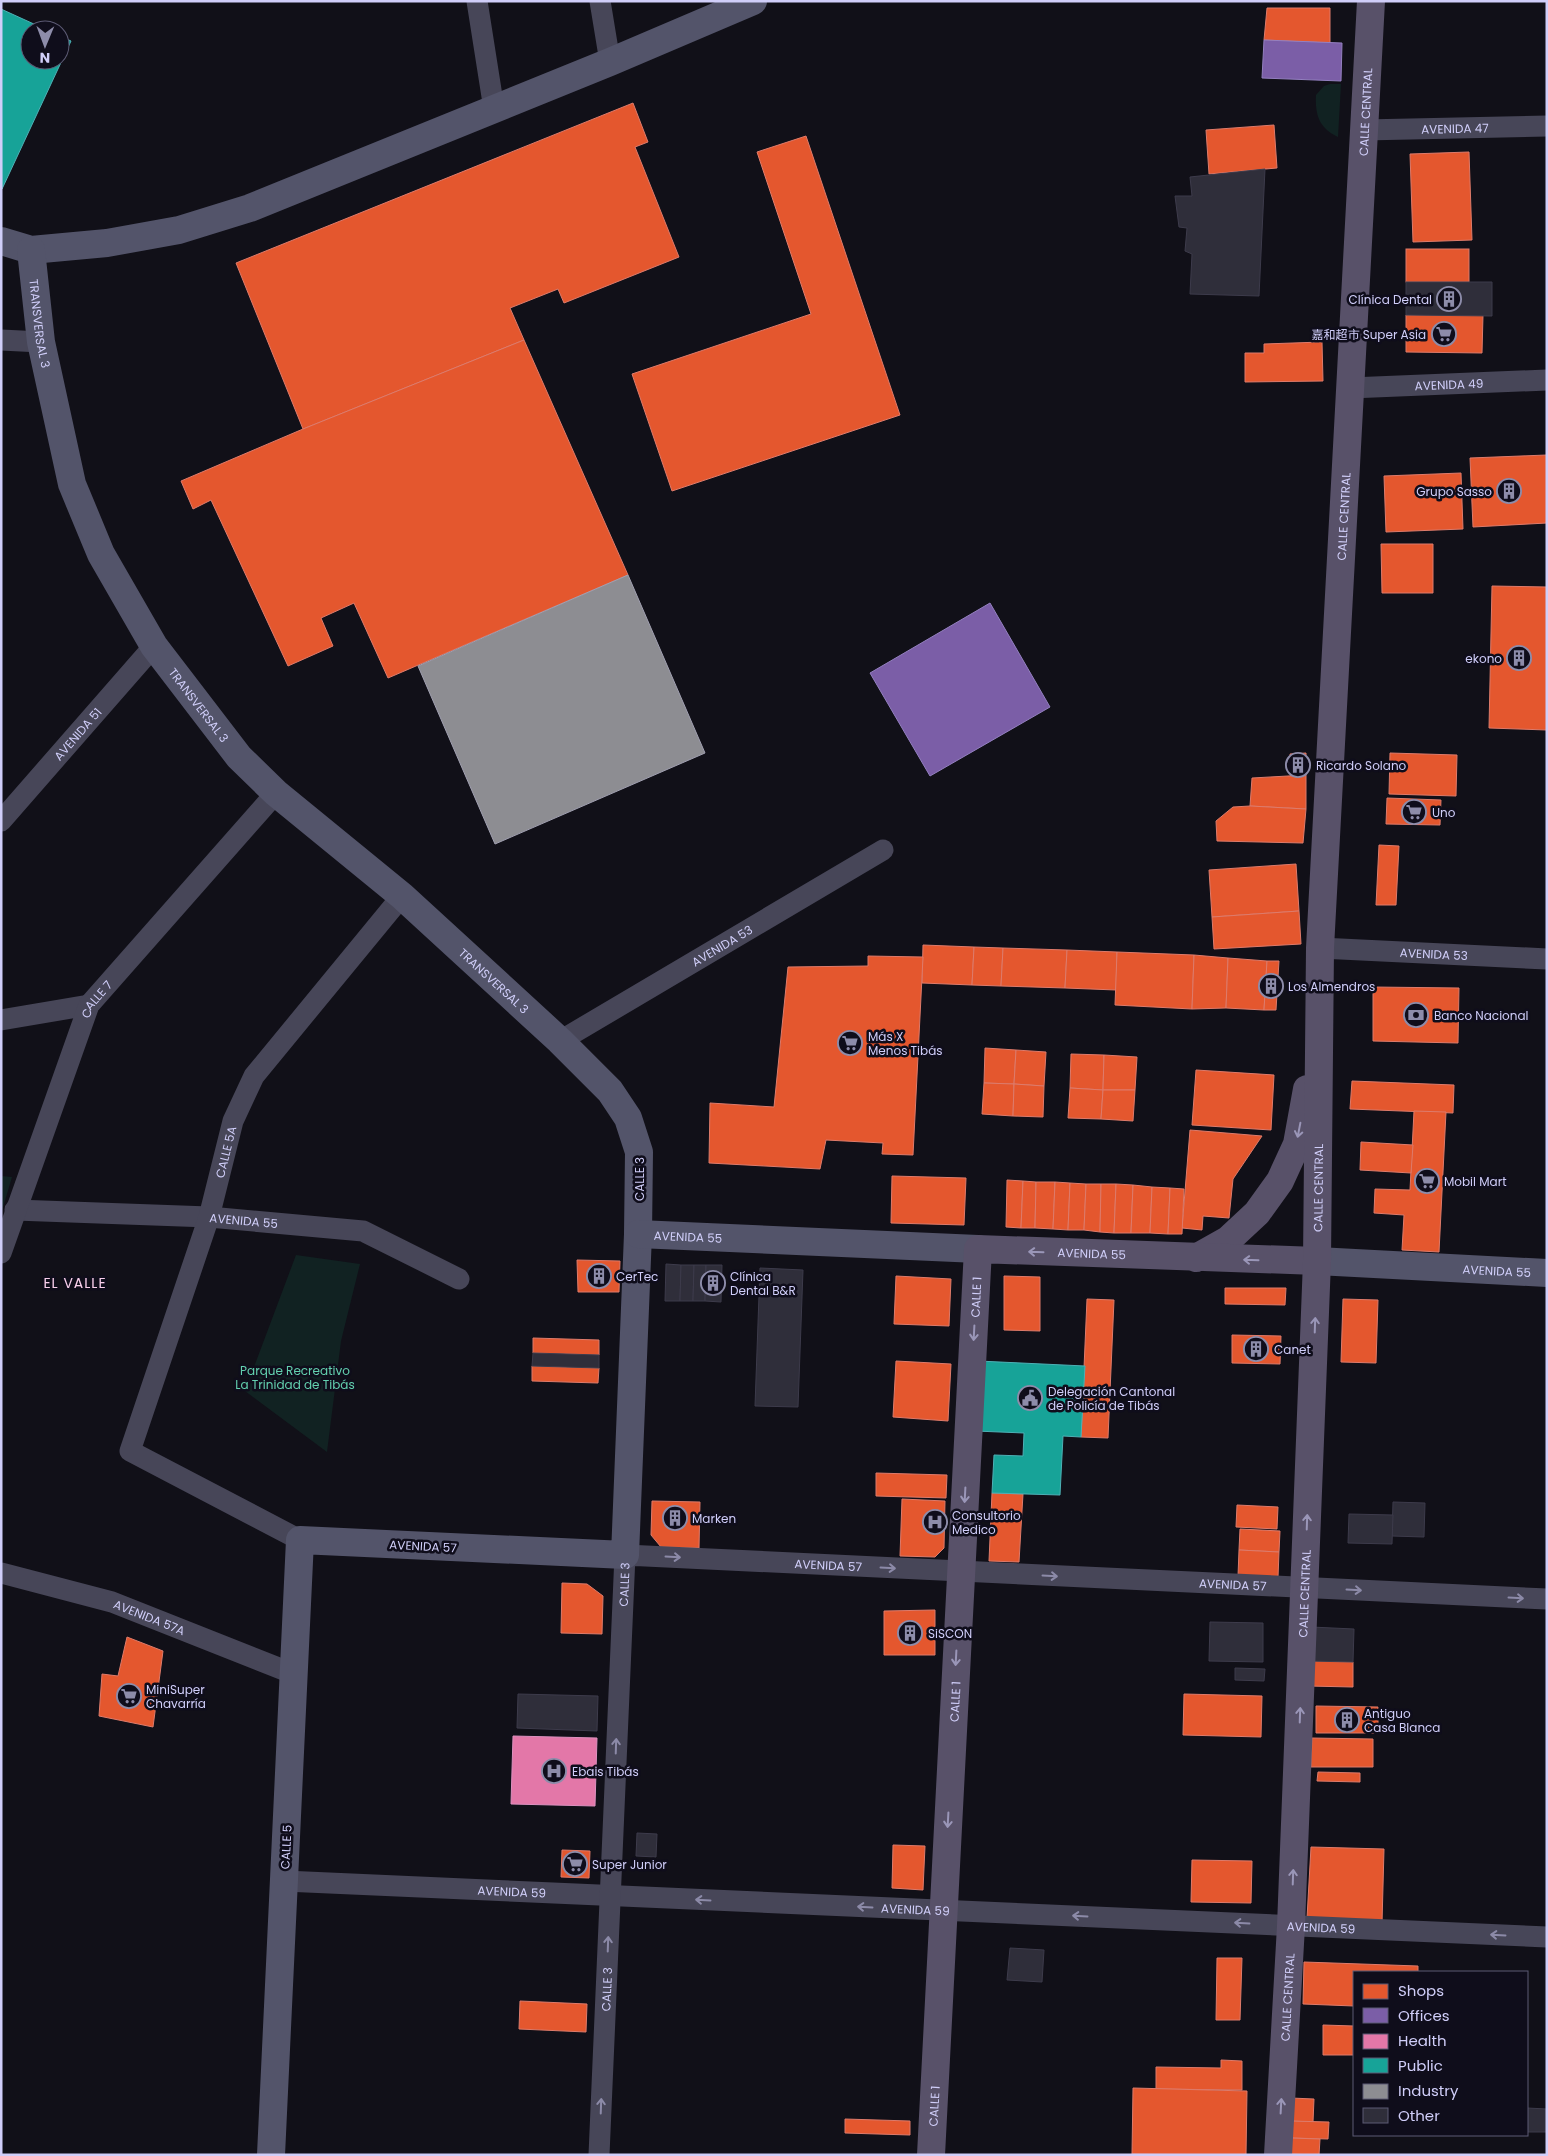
<svg xmlns="http://www.w3.org/2000/svg" width="1548" height="2156" viewBox="0 0 1548 2156" font-family="Poppins,'Noto Sans SC',sans-serif">
<rect width="100%" height="100%" fill="#111018"/>
<g fill="#122">
<path d="M1330 84H1341L1338 137C1319 128 1315 115 1316 95L1324 86Z"/>
<polygon points="1,1176 12,1177 1,1214"/>
<polygon points="296,1255 360,1264 341,1341 327,1452 245,1391"/>
</g>
<g fill="#e4572e" stroke="#de7b6b">
<polygon points="1267,8 1330,8 1330,43 1264,40"/>
<polygon points="633,103 648,142 635,147 679,257 564,303 558,289 510,308 524,340 303,429 236,263"/>
<polygon points="1274,125 1277,168 1209,174 1206,130"/>
<polygon points="806,136 900,415 672,491 632,374 811,314 757,152"/>
<polygon points="1469,152 1472,240 1413,242 1410,154"/>
<rect x="1406" y="249" width="63" height="33"/>
<polygon points="1406,315 1483,315 1482,353 1406,352"/>
<polygon points="524,340 628,575 388,678 354,603 321,618 333,646 288,666 211,500 193,509 181,481 303,429"/>
<polygon points="1322,342 1323,381 1245,382 1245,353 1264,353 1264,344"/>
<polygon points="1547,455 1547,523 1473,527 1470,458"/>
<polygon points="1461,473 1463,529 1386,532 1384,476"/>
<polygon points="1381,544 1433,544 1433,593 1382,593"/>
<polygon points="1492,586 1547,587 1547,730 1489,728"/>
<polygon points="1306,753 1306,775 1291,776 1290,754"/>
<polygon points="1390,753 1457,755 1456,796 1389,794"/>
<polygon points="1306,775 1306,809 1250,806 1252,778"/>
<polygon points="1387,798 1441,800 1440,825 1386,824"/>
<polygon points="1250,806 1306,809 1303,843 1217,841 1216,821 1233,807"/>
<polygon points="1379,845 1399,846 1396,905 1376,905"/>
<polygon points="1296,864 1299,911 1212,917 1209,870"/>
<polygon points="1299,911 1301,944 1214,949 1212,917"/>
<polygon points="923,945 974,947 972,985 922,983"/>
<polygon points="974,947 1003,948 1001,986 972,985"/>
<polygon points="1003,948 1067,950 1065,988 1001,986"/>
<polygon points="1067,950 1117,952 1116,990 1065,988"/>
<polygon points="1117,952 1194,955 1192,1009 1115,1005"/>
<polygon points="1194,955 1228,958 1226,1008 1192,1009"/>
<polygon points="868,956 923,957 913,1155 882,1154 883,1143 826,1140 820,1169 709,1163 710,1103 774,1107 788,967 868,966"/>
<polygon points="1228,958 1267,961 1264,1010 1226,1008"/>
<polygon points="1267,961 1279,961 1276,1010 1264,1010"/>
<polygon points="1373,987 1459,988 1458,1043 1373,1041"/>
<polygon points="985,1048 1016,1050 1014,1084 984,1083"/>
<polygon points="1016,1050 1046,1052 1044,1086 1014,1084"/>
<polygon points="1071,1054 1104,1055 1103,1090 1070,1088"/>
<polygon points="1104,1055 1137,1057 1135,1090 1103,1090"/>
<polygon points="1196,1070 1274,1075 1271,1130 1192,1125"/>
<polygon points="1352,1081 1454,1085 1453,1113 1350,1109"/>
<polygon points="984,1083 1014,1084 1013,1116 982,1114"/>
<polygon points="1014,1084 1044,1086 1043,1117 1013,1116"/>
<polygon points="1070,1088 1103,1090 1101,1119 1068,1118"/>
<polygon points="1103,1090 1135,1090 1133,1121 1101,1119"/>
<polygon points="1414,1111 1446,1112 1439,1252 1402,1250 1404,1215 1374,1213 1375,1189 1410,1190"/>
<polygon points="1190,1130 1262,1136 1233,1179 1229,1218 1203,1216 1202,1230 1182,1228"/>
<polygon points="1361,1142 1413,1145 1411,1173 1360,1170"/>
<polygon points="892,1176 966,1178 964,1225 891,1223"/>
<polygon points="1007,1180 1023,1181 1021,1228 1006,1227"/>
<polygon points="1023,1181 1036,1182 1035,1228 1021,1228"/>
<polygon points="1036,1182 1055,1182 1053,1229 1035,1228"/>
<polygon points="1055,1182 1070,1183 1068,1230 1053,1229"/>
<polygon points="1070,1183 1086,1184 1084,1230 1068,1230"/>
<polygon points="1086,1184 1101,1184 1100,1232 1084,1230"/>
<polygon points="1101,1184 1116,1184 1114,1233 1100,1232"/>
<polygon points="1116,1184 1133,1185 1131,1233 1114,1233"/>
<polygon points="1133,1185 1152,1187 1150,1233 1131,1233"/>
<polygon points="1152,1187 1170,1188 1168,1234 1150,1233"/>
<polygon points="1170,1188 1184,1189 1182,1234 1168,1234"/>
<polygon points="577,1260 620,1261 619,1292 578,1292"/>
<polygon points="896,1276 951,1279 949,1326 894,1324"/>
<polygon points="1004,1276 1040,1277 1040,1331 1004,1330"/>
<polygon points="1225,1288 1286,1288 1285,1305 1225,1304"/>
<polygon points="1087,1299 1114,1300 1108,1438 1081,1437"/>
<polygon points="1343,1299 1378,1300 1376,1363 1341,1362"/>
<polygon points="1232,1335 1281,1336 1280,1364 1232,1363"/>
<polygon points="533,1338 599,1340 599,1355 533,1353"/>
<polygon points="896,1361 951,1364 948,1421 893,1417"/>
<polygon points="532,1366 599,1368 598,1383 532,1381"/>
<polygon points="876,1473 947,1475 946,1498 876,1496"/>
<polygon points="992,1493 1023,1494 1019,1562 989,1561"/>
<polygon points="902,1499 945,1501 944,1548 935,1557 900,1556"/>
<polygon points="652,1501 700,1502 699,1548 661,1547 651,1535"/>
<polygon points="1237,1505 1278,1507 1277,1529 1236,1527"/>
<polygon points="1240,1529 1280,1531 1279,1552 1239,1550"/>
<polygon points="1239,1550 1279,1552 1278,1577 1238,1576"/>
<polygon points="562,1583 587,1584 603,1596 602,1634 561,1633"/>
<polygon points="935,1610 935,1655 884,1655 884,1611"/>
<polygon points="127,1637 163,1651 153,1727 99,1716 102,1674 118,1676"/>
<polygon points="1309,1661 1353,1662 1353,1687 1308,1686"/>
<polygon points="1184,1694 1262,1696 1261,1737 1183,1735"/>
<polygon points="1316,1706 1378,1707 1378,1733 1316,1733"/>
<polygon points="1312,1738 1373,1739 1373,1767 1311,1767"/>
<polygon points="1318,1772 1360,1773 1360,1782 1317,1781"/>
<polygon points="893,1845 925,1846 923,1890 892,1888"/>
<polygon points="1311,1847 1384,1849 1382,1923 1307,1918"/>
<polygon points="562,1850 590,1851 589,1878 561,1877"/>
<polygon points="1192,1860 1252,1861 1251,1903 1191,1902"/>
<polygon points="1217,1958 1242,1958 1240,2020 1216,2020"/>
<polygon points="1304,1962 1418,1966 1418,1972 1354,1972 1354,2006 1303,2004"/>
<polygon points="520,2001 587,2004 586,2032 519,2029"/>
<polygon points="1323,2025 1354,2026 1354,2055 1323,2055"/>
<polygon points="1221,2060 1242,2061 1242,2090 1156,2089 1156,2067 1221,2068"/>
<polygon points="1133,2088 1247,2091 1246,2155 1132,2154"/>
<polygon points="1291,2098 1314,2099 1313,2122 1290,2121"/>
<polygon points="845,2119 910,2121 910,2135 845,2133"/>
<polygon points="1290,2121 1329,2122 1328,2139 1290,2138"/>
<polygon points="1290,2138 1320,2139 1319,2155 1289,2154"/>
</g>
<g fill="#7b5ea7" stroke="#9480c0">
<polygon points="1264,40 1342,43 1341,81 1262,78"/>
<polygon points="990,603 1050,707 930,776 870,673"/>
</g>
<polygon fill="#e377a8" stroke="#dd91c0" points="513,1736 597,1738 595,1806 511,1804"/>
<g fill="#17a398" stroke="#4eb0b5">
<polygon points="1,9 47,30 30,30 30,60 60,60 60,36 71,41 2,189"/>
<polygon points="978,1361 1085,1366 1081,1437 1063,1436 1060,1495 992,1493 994,1455 1023,1456 1024,1433 975,1431"/>
</g>
<polygon fill="#8d8d92" stroke="#a1a0b1" points="628,575 705,753 495,844 418,666"/>
<g fill="#2f2e3a" stroke="#3d3b4b">
<polygon points="1265,169 1259,296 1190,294 1192,254 1185,251 1187,228 1179,227 1175,196 1192,196 1190,177"/>
<polygon points="1406,282 1492,282 1492,316 1406,315"/>
<polygon points="666,1264 681,1265 680,1301 665,1301"/>
<polygon points="681,1265 694,1265 693,1301 680,1301"/>
<polygon points="694,1265 706,1265 705,1301 693,1301"/>
<polygon points="706,1265 722,1265 721,1302 705,1301"/>
<polygon points="760,1268 803,1270 798,1407 755,1406"/>
<polygon points="533,1353 599,1355 599,1368 532,1366"/>
<polygon points="1393,1502 1425,1503 1424,1537 1392,1536"/>
<polygon points="1349,1514 1393,1515 1392,1544 1348,1543"/>
<polygon points="1210,1622 1263,1623 1263,1662 1209,1661"/>
<polygon points="1311,1627 1354,1629 1353,1662 1309,1661"/>
<polygon points="1235,1668 1265,1669 1264,1681 1235,1680"/>
<polygon points="518,1694 598,1696 597,1731 517,1728"/>
<polygon points="637,1833 657,1834 656,1857 636,1856"/>
<polygon points="1010,1948 1044,1950 1042,1982 1007,1980"/>
<polygon points="1527,2108 1547,2109 1547,2132 1527,2132"/>
</g>
<g fill="none" stroke-linecap="round" stroke-linejoin="round">
<g stroke="#474658" stroke-width="21">
<polyline points="477,1 494,109"/>
<polyline points="600,1 610,62"/>
<path id="s1" d="M1364 130 1547 126"/>
<polyline points="1,340 41,342"/>
<path id="s2" d="M1350 388 1547 380"/>
<path id="s3" d="M1 821 154 646"/>
<path id="s4" d="M1320 948 1547 959"/>
<polyline points="1,1020 89,1005"/>
<path id="s5" d="M560 1041 883 850"/>
<path id="s6" d="M15 1210 209 1217 363 1231 459 1279"/>
<path id="s7" d="M1 1253 89 1005 276 793"/>
<path id="s8" d="M300 1540 130 1451 209 1217 233 1121 254 1076 402 896"/>
<path id="s9" d="M1 1573 112 1602 294 1674"/>
<path id="s10" d="M284 1881 1547 1937"/>
<path id="s11" d="M599 2155 625 1555 1547 1599"/>
</g>
<g stroke="#53546a" stroke-width="28">
<polyline points="1,241 31,250 107,243 179,230 250,208 610,62 753,1"/>
<path id="s12" d="M31 250 41 342 72 484 101 554 154 646 239 757 276 793 402 896 560 1041 610 1091 628 1118 639 1152 638 1234 625 1555 300 1540 271 2155"/>
<path id="s13" d="M638 1234 978 1249"/>
<path id="s14" d="M1317 1261 1547 1273"/>
</g>
<g stroke="#585169" stroke-width="28">
<polyline points="1196,1258 1228,1240 1257,1213 1280,1181 1297,1144 1307,1089"/>
<path id="s15" d="M931 2155 978 1249 1317 1261"/>
<path id="s16" d="M1278 2155 1291 1926 1317 1261 1320 948 1371 1"/>
</g>
</g>
<defs><path id="oneway-shaft" d="M-6 0H5M1.5-3L5.5 0L1.5 3" fill="none" stroke-width="1.6" stroke-linecap="round" stroke-linejoin="round" transform="scale(1.25)"/></defs>
<g stroke="#9a96b8">
<use href="#oneway-shaft" transform="translate(1299 1130) rotate(101)"/>
<use href="#oneway-shaft" transform="translate(1036 1252) rotate(-178)"/>
<use href="#oneway-shaft" transform="translate(1251 1260) rotate(-178)"/>
<use href="#oneway-shaft" transform="translate(1315 1325) rotate(-88)"/>
<use href="#oneway-shaft" transform="translate(974 1333) rotate(93)"/>
<use href="#oneway-shaft" transform="translate(965 1495) rotate(93)"/>
<use href="#oneway-shaft" transform="translate(1307 1522) rotate(-88)"/>
<use href="#oneway-shaft" transform="translate(956 1658) rotate(93)"/>
<use href="#oneway-shaft" transform="translate(1300 1715) rotate(-88)"/>
<use href="#oneway-shaft" transform="translate(948 1820) rotate(93)"/>
<use href="#oneway-shaft" transform="translate(1293 1877) rotate(-88)"/>
<use href="#oneway-shaft" transform="translate(1281 2106) rotate(-87)"/>
</g>
<g stroke="#8c8aa8">
<use href="#oneway-shaft" transform="translate(673 1557) rotate(3)"/>
<use href="#oneway-shaft" transform="translate(888 1568) rotate(3)"/>
<use href="#oneway-shaft" transform="translate(1050 1576) rotate(3)"/>
<use href="#oneway-shaft" transform="translate(1354 1590) rotate(3)"/>
<use href="#oneway-shaft" transform="translate(1516 1598) rotate(3)"/>
<use href="#oneway-shaft" transform="translate(616 1746) rotate(-88)"/>
<use href="#oneway-shaft" transform="translate(703 1900) rotate(-177)"/>
<use href="#oneway-shaft" transform="translate(865 1907) rotate(-177)"/>
<use href="#oneway-shaft" transform="translate(1080 1916) rotate(-177)"/>
<use href="#oneway-shaft" transform="translate(1242 1923) rotate(-177)"/>
<use href="#oneway-shaft" transform="translate(1498 1935) rotate(-177)"/>
<use href="#oneway-shaft" transform="translate(608 1944) rotate(-88)"/>
<use href="#oneway-shaft" transform="translate(601 2106) rotate(-88)"/>
</g>
<defs>
<symbol id="building-ring" viewBox="-11 -11 22 22"><circle r="9.5" fill="#0f0d1b" stroke="#8d8caa" stroke-width="1.5"/><path d="M-4-6H4V6H1V3H-1V6H-4ZM-2.5-4.3h1.7v1.8h-1.7ZM.8-4.3h1.7v1.8H.8ZM-2.5-1h1.7V.8h-1.7ZM.8-1h1.7V.8H.8Z" fill="#8d8caa"/></symbol>
<symbol id="supermarket-ring" viewBox="-11 -11 22 22"><circle r="9.5" fill="#0f0d1b" stroke="#8d8caa" stroke-width="1.5"/><path d="M-6-5.5h2.5l.6 2H6L4.5 2H-2.5L-4.4-4H-6ZM-1.5 3.2a1.3 1.3 0 1 0 .1 0ZM3 3.2a1.3 1.3 0 1 0 .1 0Z" fill="#8d8caa"/></symbol>
<symbol id="bank-ring" viewBox="-11 -11 22 22"><circle r="9.5" fill="#0f0d1b" stroke="#8d8caa" stroke-width="1.5"/><path d="M-6-4H6V4H-6ZM0-2.3a2.3 2.3 0 1 0 0 4.6a2.3 2.3 0 1 0 0-4.6Z" fill="#8d8caa"/></symbol>
<symbol id="civic-ring" viewBox="-11 -11 22 22"><circle r="9.5" fill="#0f0d1b" stroke="#8d8caa" stroke-width="1.5"/><path d="M-.6-6.5H3V-4.5H.6V-3L4-1V1h2V6H-6V1h2V-1L-.6-3ZM-1.2 2.5V6h2.4V2.5Z" fill="#8d8caa"/></symbol>
<symbol id="hospital-ring" viewBox="-11 -11 22 22"><circle r="9.5" fill="#0f0d1b" stroke="#8d8caa" stroke-width="1.5"/><path d="M-5-5h3v3.5h4V-5h3V5h-3V1.5h-4V5h-3Z" fill="#8d8caa"/></symbol>
</defs>
<g fill-rule="evenodd">
<use href="#building-ring" x="1435" y="285" width="28" height="28"/>
<use href="#supermarket-ring" x="1430" y="320" width="28" height="28"/>
<use href="#building-ring" x="1495" y="477" width="28" height="28"/>
<use href="#building-ring" x="1505" y="644" width="28" height="28"/>
<use href="#building-ring" x="1284" y="751" width="28" height="28"/>
<use href="#supermarket-ring" x="1400" y="798" width="28" height="28"/>
<use href="#building-ring" x="1257" y="972" width="28" height="28"/>
<use href="#bank-ring" x="1402" y="1001" width="28" height="28"/>
<use href="#supermarket-ring" x="836" y="1029" width="28" height="28"/>
<use href="#supermarket-ring" x="1413" y="1167" width="28" height="28"/>
<use href="#building-ring" x="585" y="1262" width="28" height="28"/>
<use href="#building-ring" x="699" y="1269" width="28" height="28"/>
<use href="#building-ring" x="1242" y="1335" width="28" height="28"/>
<use href="#civic-ring" x="1016" y="1384" width="28" height="28"/>
<use href="#building-ring" x="661" y="1504" width="28" height="28"/>
<use href="#hospital-ring" x="921" y="1508" width="28" height="28"/>
<use href="#building-ring" x="896" y="1619" width="28" height="28"/>
<use href="#supermarket-ring" x="115" y="1682" width="28" height="28"/>
<use href="#building-ring" x="1333" y="1706" width="28" height="28"/>
<use href="#hospital-ring" x="540" y="1757" width="28" height="28"/>
<use href="#supermarket-ring" x="561" y="1850" width="28" height="28"/>
</g>
<g text-anchor="middle" dominant-baseline="central" stroke-width="5" stroke-linejoin="round" paint-order="stroke">
<g font-size="12" fill="#d0cef9" stroke="#0f0d1b">
<text stroke="none"><textPath href="#s16" startOffset="2045">CALLE CENTRAL</textPath></text>
<text stroke="none"><textPath href="#s1" startOffset="91">AVENIDA 47</textPath></text>
<text stroke="none"><textPath href="#s12" startOffset="74">TRANSVERSAL 3</textPath></text>
<text stroke="none"><textPath href="#s2" startOffset="99">AVENIDA 49</textPath></text>
<text stroke="none"><textPath href="#s16" startOffset="1640">CALLE CENTRAL</textPath></text>
<text stroke="none"><textPath href="#s12" startOffset="494">TRANSVERSAL 3</textPath></text>
<text stroke="none"><textPath href="#s3" startOffset="116">AVENIDA 51</textPath></text>
<text stroke="none"><textPath href="#s5" startOffset="188">AVENIDA 53</textPath></text>
<text stroke="none"><textPath href="#s4" startOffset="114">AVENIDA 53</textPath></text>
<text stroke="none"><textPath href="#s12" startOffset="899">TRANSVERSAL 3</textPath></text>
<text stroke="none"><textPath href="#s7" startOffset="272">CALLE 7</textPath></text>
<text stroke="none"><textPath href="#s8" startOffset="506">CALLE 5A</textPath></text>
<text transform="translate(639 1179) rotate(-90)">CALLE 3</text>
<text stroke="none"><textPath href="#s16" startOffset="968">CALLE CENTRAL</textPath></text>
<text stroke="none"><textPath href="#s6" startOffset="229">AVENIDA 55</textPath></text>
<text stroke="none"><textPath href="#s13" startOffset="50">AVENIDA 55</textPath></text>
<text stroke="none"><textPath href="#s15" startOffset="1021">AVENIDA 55</textPath></text>
<text stroke="none"><textPath href="#s14" startOffset="180">AVENIDA 55</textPath></text>
<text stroke="none"><textPath href="#s15" startOffset="859">CALLE 1</textPath></text>
<text transform="translate(423 1546) rotate(3)">AVENIDA 57</text>
<text stroke="none"><textPath href="#s11" startOffset="804">AVENIDA 57</textPath></text>
<text stroke="none"><textPath href="#s11" startOffset="571">CALLE 3</textPath></text>
<text stroke="none"><textPath href="#s11" startOffset="1209">AVENIDA 57</textPath></text>
<text stroke="none"><textPath href="#s16" startOffset="562">CALLE CENTRAL</textPath></text>
<text stroke="none"><textPath href="#s9" startOffset="155">AVENIDA 57A</textPath></text>
<text stroke="none"><textPath href="#s15" startOffset="454">CALLE 1</textPath></text>
<text transform="translate(286 1847) rotate(-87)">CALLE 5</text>
<text stroke="none"><textPath href="#s10" startOffset="228">AVENIDA 59</textPath></text>
<text stroke="none"><textPath href="#s10" startOffset="632">AVENIDA 59</textPath></text>
<text stroke="none"><textPath href="#s10" startOffset="1038">AVENIDA 59</textPath></text>
<text stroke="none"><textPath href="#s11" startOffset="166">CALLE 3</textPath></text>
<text stroke="none"><textPath href="#s16" startOffset="158">CALLE CENTRAL</textPath></text>
<text stroke="none"><textPath href="#s15" startOffset="49">CALLE 1</textPath></text>
</g>
<g font-size="12" fill="#d0cef9" stroke="#0f0d1b" text-anchor="start">
<text x="1432" y="299" text-anchor="end">Clínica Dental</text>
<text x="1426" y="334" text-anchor="end">嘉和超市 Super Asia</text>
<text x="1492" y="491" text-anchor="end">Grupo Sasso</text>
<text x="1502" y="658" text-anchor="end">ekono</text>
<text x="1316" y="765">Ricardo Solano</text>
<text x="1432" y="812">Uno</text>
<text x="1288" y="986">Los Almendros</text>
<text x="1434" y="1015">Banco Nacional</text>
<text x="868" y="1036">Más X<tspan x="868" dy="14">Menos Tibás</tspan></text>
<text x="1444" y="1181">Mobil Mart</text>
<text x="616" y="1276">CerTec</text>
<text x="730" y="1276">Clínica<tspan x="730" dy="14">Dental B&amp;R</tspan></text>
<text x="1274" y="1349">Canet</text>
<text x="1048" y="1391">Delegación Cantonal<tspan x="1048" dy="14">de Policía de Tibás</tspan></text>
<text x="952" y="1515">Consultorio<tspan x="952" dy="14">Medico</tspan></text>
<text x="692" y="1518">Marken</text>
<text x="928" y="1633">SiSCON</text>
<text x="146" y="1689">MiniSuper<tspan x="146" dy="14">Chavarría</tspan></text>
<text x="1364" y="1713">Antiguo<tspan x="1364" dy="14">Casa Blanca</tspan></text>
<text x="572" y="1771">Ebais Tibás</text>
<text x="592" y="1864">Super Junior</text>
</g>
<g font-size="12" fill="#63d0af" stroke="#0f0d1b">
<text x="295" y="1370">Parque Recreativo<tspan x="295" dy="14">La Trinidad de Tibás</tspan></text>
</g>
<g font-size="14" letter-spacing="1" fill="#f9cfec" stroke="#0f0d1b">
<text x="75" y="1283">EL VALLE</text>
</g>
</g>
<rect width="1548" height="2156" fill="none" stroke="#d0cef9" stroke-width="5"/>
<rect x="1353" y="1971" width="175" height="165" fill="#0f0d1b" stroke="#5c5a74"/>
<rect x="1363" y="1984" width="25" height="15" fill="#e4572e" stroke="#5c5a74"/>
<text x="1398" y="1996" font-size="15" fill="#d0cef9">Shops</text>
<rect x="1363" y="2008" width="25" height="15" fill="#7b5ea7" stroke="#5c5a74"/>
<text x="1398" y="2021" font-size="15" fill="#d0cef9">Offices</text>
<rect x="1363" y="2034" width="25" height="15" fill="#e377a8" stroke="#5c5a74"/>
<text x="1398" y="2046" font-size="15" fill="#d0cef9">Health</text>
<rect x="1363" y="2058" width="25" height="15" fill="#17a398" stroke="#5c5a74"/>
<text x="1398" y="2071" font-size="15" fill="#d0cef9">Public</text>
<rect x="1363" y="2084" width="25" height="15" fill="#8d8d92" stroke="#5c5a74"/>
<text x="1398" y="2096" font-size="15" fill="#d0cef9">Industry</text>
<rect x="1363" y="2108" width="25" height="15" fill="#2f2e3a" stroke="#5c5a74"/>
<text x="1398" y="2121" font-size="15" fill="#d0cef9">Other</text>
<g transform="translate(45 45) rotate(181)"><circle r="24" fill="#0f0d1b" stroke="#5c5a74"/>
<path d="M0-4L9 19L0 12L-9 19Z" fill="#8d8caa"/>
<text y="-8" font-size="14" font-weight="bold" text-anchor="middle" fill="#d0cef9">N</text>
</g>
</svg>
